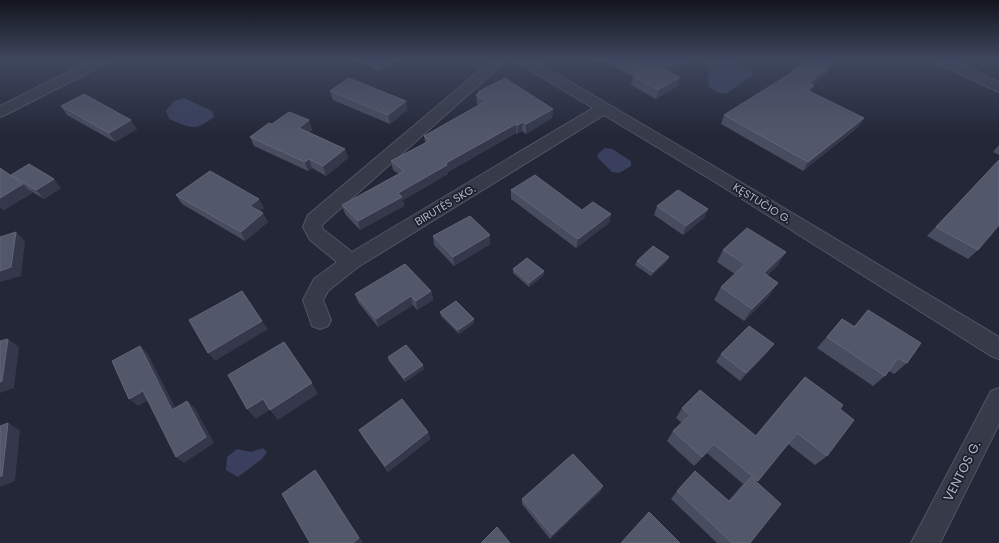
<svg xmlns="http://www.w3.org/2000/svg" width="999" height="543" viewBox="0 0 999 543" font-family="Poppins,sans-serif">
<rect width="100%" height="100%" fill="#232737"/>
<g fill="#393f5d">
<path d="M711 60H727L752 72 753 75 727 93C720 94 712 91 708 84L709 62Z"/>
<path d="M184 98 212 111 214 117C194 132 191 128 169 119L166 111 174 101Z"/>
<polygon points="605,148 612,149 631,161 631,166 619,173 612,172 597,157 599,153"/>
<polygon points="263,448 267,452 262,459 238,477 226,470 227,457 237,449 251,452"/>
</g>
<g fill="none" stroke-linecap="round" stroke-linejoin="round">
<defs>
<g id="street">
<polygon points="92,60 109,60 107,63 5,115 0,117 0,106"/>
<polygon points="492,60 507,60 323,224 322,227 324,230 352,252 593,108 518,63 516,60 533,60 727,174 999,337 999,359 991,356 715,182 604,115 358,267 328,291 323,300 331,320 328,326 320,329 312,326 303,300 314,279 337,262 310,240 303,227 308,215"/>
<polygon points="935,60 952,60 999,82 999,92 937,63"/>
<polygon points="999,388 999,424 940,543 911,543 991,391"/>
</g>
</defs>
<use href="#street" stroke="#525463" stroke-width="2"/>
<use href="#street" fill="#373a48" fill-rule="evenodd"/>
</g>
<g fill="#484c5f">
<polygon points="354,60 398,60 381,72 355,61"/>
<polygon points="597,60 691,60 671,72 678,86 656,99 631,85 633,77 603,60 600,62"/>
<polygon points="833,63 828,72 813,85 810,92 864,118 858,127 803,171 721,124 724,115"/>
<polygon points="330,91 406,101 407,110 390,124 333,100"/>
<polygon points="478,92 553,109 552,118 526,134 522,131 517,134 516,133 448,172 448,174 403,200 404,206 360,230 345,214 342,205 399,174 393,170 391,161 425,143 424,136 479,105 477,104 476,95 478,94"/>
<polygon points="61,106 137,129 115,142 67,115"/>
<polygon points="309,120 312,130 309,132 345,149 348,158 326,176 312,168 308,171 254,146 250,137 272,124"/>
<polygon points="999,145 999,155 993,152"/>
<polygon points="999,160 978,250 968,259 927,236"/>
<polygon points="0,168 13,177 11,175 61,188 44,199 29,190 32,193 4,210 0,207"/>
<polygon points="511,190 582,210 611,214 609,223 576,248 511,199"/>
<polygon points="176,195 264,208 259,211 268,222 245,241 182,204"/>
<polygon points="657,206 708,209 704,218 683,235 654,215"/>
<polygon points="433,236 490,244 454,266 434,245"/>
<polygon points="723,250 778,265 767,275 770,295 744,321 714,300 721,287 735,274 717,262"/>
<polygon points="637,261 667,261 651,276 635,265"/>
<polygon points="513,269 544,271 543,276 529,287 513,273"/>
<polygon points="431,291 433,300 417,310 413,305 378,327 358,302 355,294"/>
<polygon points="868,310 907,363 894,374 889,371 885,376 873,386 817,348 842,319 854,326"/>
<polygon points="440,312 474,323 459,334 441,316"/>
<polygon points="768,352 740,381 716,362 721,354"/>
<polygon points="388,357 424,369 405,382 389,361"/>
<polygon points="805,377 840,409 827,456 815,465 788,444 756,482 750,543 717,543 671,499 677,491 728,501 743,484 707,453 694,466 667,441 673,431 682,423 676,418 682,408 755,436 795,388"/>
<polygon points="359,430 428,432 430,439 388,472 362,436"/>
<polygon points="603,486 600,492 550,539 522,504 522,499"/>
</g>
<g fill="#34384a">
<polygon points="386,60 398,60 381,72 379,64"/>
<polygon points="679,60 691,60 662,78 664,69"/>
<polygon points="833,63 828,72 805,92 809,83"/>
<polygon points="680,77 678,86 656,99 658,90"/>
<polygon points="814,86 809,94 807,90"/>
<polygon points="406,101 407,110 390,124 388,115"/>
<polygon points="553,109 552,118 526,134 526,124"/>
<polygon points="864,118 858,127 803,171 808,162"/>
<polygon points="131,120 137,129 115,142 109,133"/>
<polygon points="309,120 312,130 302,137 299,128"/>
<polygon points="523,122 522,131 517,134 518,125"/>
<polygon points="516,124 516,133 448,172 448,174 403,200 404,206 360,230 358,221 398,193 446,163"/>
<polygon points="345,149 348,158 326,176 323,166"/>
<polygon points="309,159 312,168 308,171 305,162"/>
<polygon points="54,179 61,188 44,199 36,190"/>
<polygon points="23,184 32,193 4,210 0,206 0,198"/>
<polygon points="259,199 264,208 255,215 250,206"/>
<polygon points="708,209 704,218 683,235 686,226"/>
<polygon points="263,213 268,222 245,241 241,232"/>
<polygon points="611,214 609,223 576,248 578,239"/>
<polygon points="16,232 25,241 21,276 0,282 0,271"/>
<polygon points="490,235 490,244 454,266 453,257"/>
<polygon points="786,252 778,265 757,286 764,273"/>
<polygon points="669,257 667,261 651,276 653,272"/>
<polygon points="544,271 543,276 529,287 529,283"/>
<polygon points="778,283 770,295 744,321 752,309"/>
<polygon points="431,291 433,300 417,310 416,301"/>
<polygon points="411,296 413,305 378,327 376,319"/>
<polygon points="474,319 474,323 459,334 458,330"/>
<polygon points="262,321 268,329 215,361 208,353"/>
<polygon points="8,339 19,347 14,388 0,393 0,382"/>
<polygon points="774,344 768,352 740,381 746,373"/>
<polygon points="140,346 148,354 180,417 172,410"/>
<polygon points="423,365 424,369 405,382 404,378"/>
<polygon points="312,383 318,394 278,420 270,410"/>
<polygon points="143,391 152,398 138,406 129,399"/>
<polygon points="263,399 271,409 256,419 247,409"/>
<polygon points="187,401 195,408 214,443 184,463 176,457"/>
<polygon points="8,423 20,430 15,481 0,487 0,476"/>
<polygon points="428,432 430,439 388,472 385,466"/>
<polygon points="714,444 707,453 694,466 702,457"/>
<polygon points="315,470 320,476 363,543 353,543"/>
<polygon points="603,486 600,492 550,539 552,535"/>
</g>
<g fill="#53576a" stroke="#626678">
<polygon points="369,60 386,60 379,64"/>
<polygon points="620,60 679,60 664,69 680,77 658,90 633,76 642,71"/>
<polygon points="807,60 824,60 833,63 809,83 814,86 807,90 864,118 808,162 724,115 788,75"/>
<polygon points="349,78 406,101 388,115 330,91"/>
<polygon points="505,78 553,109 526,124 523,122 518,125 516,124 446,163 447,165 398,193 402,197 358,221 342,205 404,171 391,161 429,141 424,136 486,101 476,95 480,93 478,92"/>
<polygon points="84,94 131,120 109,133 61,106"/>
<polygon points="289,112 309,120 299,128 345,149 323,166 309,159 305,162 250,137 269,123 272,124"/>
<polygon points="999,160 999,225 978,250 936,227"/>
<polygon points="29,164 54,179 36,190 11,175"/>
<polygon points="0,168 23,184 0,198"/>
<polygon points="210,171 259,199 250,206 263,213 241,232 176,195"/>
<polygon points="535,175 582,210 593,202 611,214 578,239 511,190"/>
<polygon points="678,190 708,209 686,226 657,206"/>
<polygon points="470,216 490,235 453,257 433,236"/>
<polygon points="747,228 786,252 764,273 778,283 752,309 721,287 745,264 723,250"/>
<polygon points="16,232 11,267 0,271 0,237"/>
<polygon points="653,246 669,257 653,272 637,261"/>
<polygon points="527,258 544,271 529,283 513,269"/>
<polygon points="405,264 431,291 416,301 411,296 376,319 355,294"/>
<polygon points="242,291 262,321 208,353 189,320"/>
<polygon points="456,301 474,319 458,330 440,312"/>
<polygon points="868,310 921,343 907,363 898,358 885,376 827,337 842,319 855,327"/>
<polygon points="749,326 774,344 746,373 721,354"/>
<polygon points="8,339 2,381 0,382 0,341"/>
<polygon points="284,342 312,383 270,410 263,399 247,409 228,375"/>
<polygon points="406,345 423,365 404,378 388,357"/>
<polygon points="140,346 172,410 187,401 206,437 176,457 143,391 129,399 112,361"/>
<polygon points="805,377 843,405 840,409 854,420 827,456 797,433 758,481 714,444 702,457 673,431 690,415 682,408 700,390 756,436"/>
<polygon points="402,399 428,432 385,466 359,430"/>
<polygon points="8,423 2,476 0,476 0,426"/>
<polygon points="573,454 603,486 552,535 522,499"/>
<polygon points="315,470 359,538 353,543 310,543 282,494"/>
<polygon points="695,471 730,502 751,477 781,504 750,543 732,543 677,491"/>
<polygon points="649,512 680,543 621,543"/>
<polygon points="497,527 510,543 481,543"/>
</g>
<linearGradient id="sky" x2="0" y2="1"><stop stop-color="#13151e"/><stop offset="0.44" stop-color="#3f475e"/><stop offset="1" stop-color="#3f475e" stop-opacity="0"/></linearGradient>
<rect width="999" height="136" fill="url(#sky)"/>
<g text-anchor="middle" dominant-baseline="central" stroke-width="3.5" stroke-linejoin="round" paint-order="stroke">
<g font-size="11" fill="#b2b4c4" stroke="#1c1f2c">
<text transform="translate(762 203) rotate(32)">KĘSTUČIO G.</text>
<text transform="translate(445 205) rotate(-31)">BIRUTĖS SKG.</text>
</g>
<g font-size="13" fill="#b2b4c4" stroke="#1c1f2c">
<text transform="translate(962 471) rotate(-63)">VENTOS G.</text>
</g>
</g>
</svg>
